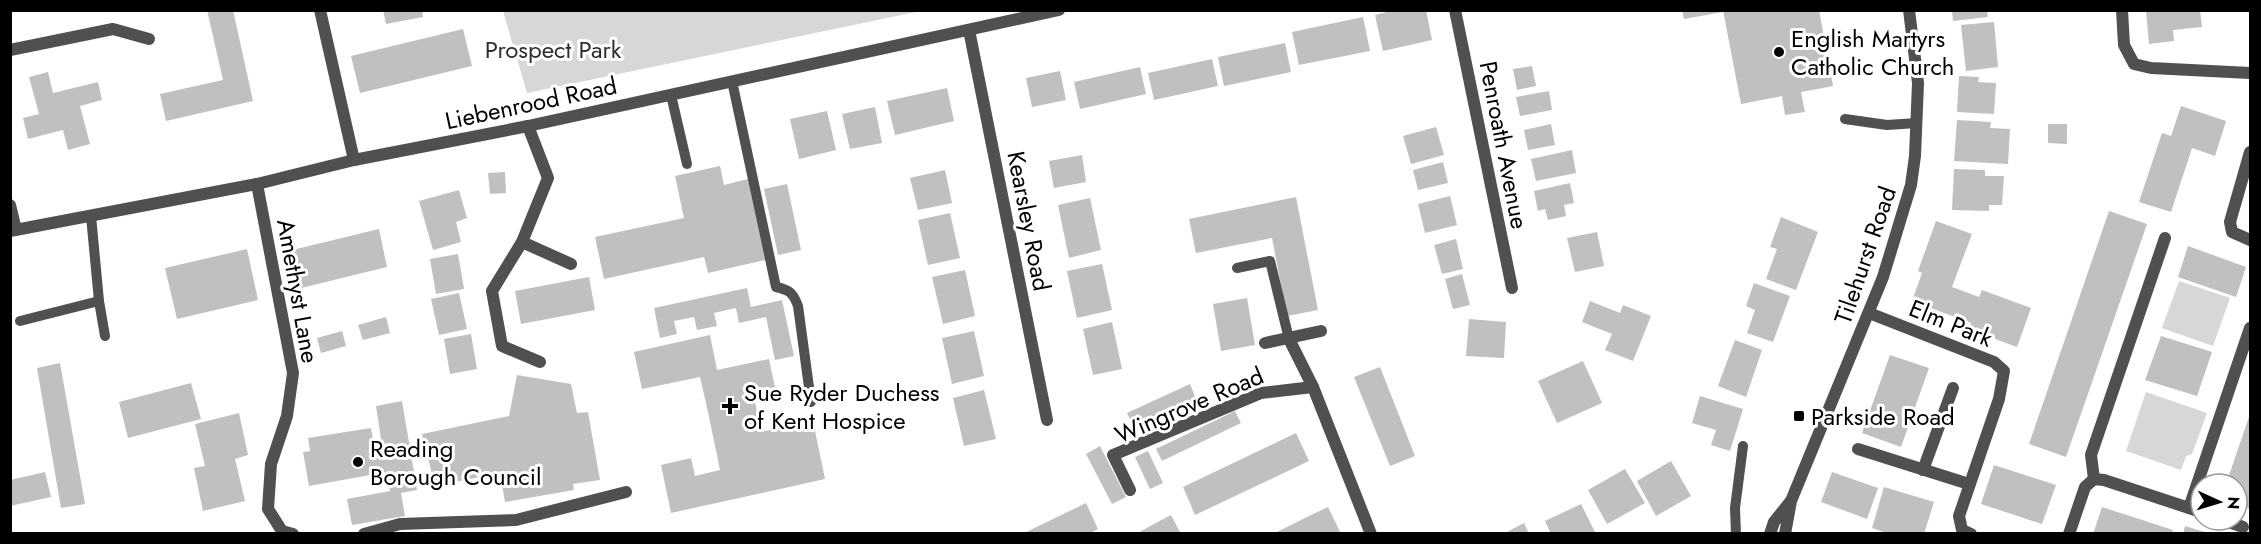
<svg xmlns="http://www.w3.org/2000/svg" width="2261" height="544" viewBox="0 0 2261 544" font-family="Jost,sans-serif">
<rect width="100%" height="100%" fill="#fff"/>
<g fill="#d7d7d7">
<polygon points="503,11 503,10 921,11 527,93"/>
<polygon points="2179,281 2230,298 2213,346 2162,328"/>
<polygon points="2146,392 2207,413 2192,454 2186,456 2181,470 2126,451"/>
</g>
<g fill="#c0c0c0">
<polygon points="207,10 233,10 253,101 166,121 160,94 223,80"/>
<polygon points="383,10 422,10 423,17 386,24"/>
<polygon points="1395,10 1426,10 1432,40 1383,51 1375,15"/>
<polygon points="1682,10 1722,10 1723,12 1684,19"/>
<polygon points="1723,10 1819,10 1833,86 1801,92 1805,112 1785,115 1782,96 1741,104"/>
<polygon points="1952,10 1987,10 1988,17 1953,21"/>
<polygon points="2146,10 2200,10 2202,27 2173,30 2174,41 2149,44"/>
<polygon points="1363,17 1370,51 1299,65 1292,32"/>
<polygon points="1994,22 1998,67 1966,71 1961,25"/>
<polygon points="463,29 472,66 360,93 351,56"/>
<polygon points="1285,43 1291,72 1224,86 1218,57"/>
<polygon points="1212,59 1218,86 1154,100 1148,73"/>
<polygon points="1532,66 1536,86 1517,90 1513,69"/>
<polygon points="1140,67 1146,94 1080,109 1074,82"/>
<polygon points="1060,71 1066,100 1032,107 1026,78"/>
<polygon points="48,72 53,93 98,82 102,100 80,106 90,144 68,150 63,130 28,139 23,118 39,114 29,77"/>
<polygon points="1959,76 1979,77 1978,82 1996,83 1994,114 1957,112"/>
<polygon points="947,88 954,121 895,135 887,101"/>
<polygon points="1549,91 1552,110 1520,116 1516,97"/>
<polygon points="2181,106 2226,121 2215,156 2192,148 2171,212 2139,202 2162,133 2171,136"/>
<polygon points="875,107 882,143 850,149 842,114"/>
<polygon points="827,111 836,150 799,159 790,119"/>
<polygon points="1957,120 1991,122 1990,128 2010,129 2008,164 1954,161"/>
<polygon points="1551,124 1555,145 1528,150 1524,130"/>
<polygon points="2048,124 2067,124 2067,144 2048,143"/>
<polygon points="1436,127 1444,155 1411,164 1403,136"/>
<polygon points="1572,150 1576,173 1536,181 1531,159"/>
<polygon points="1082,155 1086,182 1054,188 1049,161"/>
<polygon points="1443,162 1448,183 1418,190 1413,170"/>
<polygon points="720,166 724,185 748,179 765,260 708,273 704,257 604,279 595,237 684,218 675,176"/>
<polygon points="1954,169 1985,170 1985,176 2004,176 2002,205 1989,205 1989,211 1952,210"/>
<polygon points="945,170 952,203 918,210 910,178"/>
<polygon points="505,172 506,193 490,194 488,173"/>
<polygon points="1570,183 1574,203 1564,205 1566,216 1548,220 1545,209 1538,211 1534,191"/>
<polygon points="787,184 801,250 778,255 764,189"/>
<polygon points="459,190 467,218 456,222 461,242 433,250 419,201"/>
<polygon points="1450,196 1457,225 1425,233 1418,204"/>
<polygon points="1296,197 1318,310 1287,316 1272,238 1196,253 1189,219"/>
<polygon points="1090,198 1101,250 1069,258 1058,205"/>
<polygon points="2109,211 2147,224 2066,457 2029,444"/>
<polygon points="950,213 960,258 928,265 918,220"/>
<polygon points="1781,217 1818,232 1796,290 1766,279 1777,249 1770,247"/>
<polygon points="1936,221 1972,234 1952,287 1979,297 1982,290 2031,308 2017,347 1968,329 1971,323 1912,301 1922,273 1918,271"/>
<polygon points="379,229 387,267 297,289 288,251"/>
<polygon points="1597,232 1604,266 1575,272 1567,238"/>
<polygon points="1456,239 1463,269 1442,274 1434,245"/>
<polygon points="2188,246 2246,267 2236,297 2178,277"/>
<polygon points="247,249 258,300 177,319 165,268"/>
<polygon points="458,254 464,289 436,294 430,259"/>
<polygon points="1102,264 1112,310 1077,318 1067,271"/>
<polygon points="965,270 975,316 943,324 932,277"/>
<polygon points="1462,274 1470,305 1453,309 1445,279"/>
<polygon points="589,277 595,310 521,324 515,291"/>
<polygon points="1754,283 1790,296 1773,342 1747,333 1755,310 1746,306"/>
<polygon points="747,288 751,307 782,300 794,356 775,360 766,317 739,323 736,308 714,313 717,326 697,330 694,317 674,321 677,334 660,338 654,308"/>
<polygon points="459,293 467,329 439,335 431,299"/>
<polygon points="1247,298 1255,345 1221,351 1213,304"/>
<polygon points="1590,301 1620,313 1623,305 1651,316 1633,361 1605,350 1612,334 1582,322"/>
<polygon points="386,317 390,333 363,340 358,325"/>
<polygon points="1469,319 1506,322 1504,358 1466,356"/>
<polygon points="1112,322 1122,369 1093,375 1083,329"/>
<polygon points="342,331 346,346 321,353 317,338"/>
<polygon points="974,331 984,376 952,384 942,338"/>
<polygon points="471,334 477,369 450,374 444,339"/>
<polygon points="710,335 717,370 769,359 777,397 755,402 761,432 813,421 825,479 671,513 661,465 691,458 695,476 720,470 708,412 700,377 642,389 634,352"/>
<polygon points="2161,336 2212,352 2197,396 2145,380"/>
<polygon points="1735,340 1762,350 1746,397 1718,386"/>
<polygon points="1890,355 1929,368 1901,447 1862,433"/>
<polygon points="1583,361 1602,403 1557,423 1538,381"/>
<polygon points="60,363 85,504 61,508 37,368"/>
<polygon points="1380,367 1415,456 1390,466 1354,377"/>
<polygon points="517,375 571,384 577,413 588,412 600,480 573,484 574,490 505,502 500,473 435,486 422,434 509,416"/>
<polygon points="191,383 201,419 128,438 119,402"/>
<polygon points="1190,384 1196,399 1134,428 1127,413"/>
<polygon points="984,390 996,439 964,446 953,398"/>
<polygon points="1700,396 1743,409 1730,451 1711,445 1716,430 1692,423"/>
<polygon points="402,401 417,490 401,493 405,516 352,525 347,499 390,491 387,472 309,486 303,452 310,451 308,438 371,428 373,440 381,439 376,406"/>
<polygon points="1235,411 1241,423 1162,461 1156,449"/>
<polygon points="239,413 248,455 235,459 245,501 203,511 194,468 205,466 195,424"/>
<polygon points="2250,414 2250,509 2237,504 2237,484 2226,484"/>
<polygon points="1296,433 1309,461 1195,515 1183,487"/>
<polygon points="1100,446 1126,497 1112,504 1086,454"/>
<polygon points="1148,451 1163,483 1150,489 1135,457"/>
<polygon points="1671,461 1691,496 1656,516 1637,481"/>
<polygon points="1994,465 2056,485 2042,524 1981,504"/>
<polygon points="1625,469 1645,503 1607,524 1588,490"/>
<polygon points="45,472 51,497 10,506 10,480"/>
<polygon points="1832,472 1878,488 1867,519 1821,502"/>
<polygon points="1884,487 1934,502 1924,534 1889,534 1872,528"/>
<polygon points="1086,503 1098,529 1089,534 1022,534"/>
<polygon points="1581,504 1596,534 1551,534 1545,521"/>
<polygon points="1328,507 1341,534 1273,534 1309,516"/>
<polygon points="2102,507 2173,530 2172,534 2093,534"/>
<polygon points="1171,515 1181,534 1136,534 1152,525"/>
<polygon points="1524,523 1529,534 1503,534"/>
<polygon points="2185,526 2208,533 2208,534 2183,534"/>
</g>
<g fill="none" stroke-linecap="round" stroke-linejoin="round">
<g stroke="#505050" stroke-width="10">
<path d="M732 81 776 287C790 290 793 293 798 306L811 402"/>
<polyline points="671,95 687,164"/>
<polyline points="1845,119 1887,125 1917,123"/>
<polyline points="91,216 99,301 105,336"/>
<polyline points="1237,268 1270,261 1289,339"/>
<polyline points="20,321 99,301"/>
<polyline points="1736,534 1735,508 1743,446"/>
</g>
<g stroke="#505050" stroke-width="12">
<polyline points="320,10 354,160"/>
<polyline points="1455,10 1512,288"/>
<polyline points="2122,10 2124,45 2134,64 2151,68 2250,73"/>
<polyline points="969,30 1047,420"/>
<polyline points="10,50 113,29 149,39"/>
<polyline points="528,126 548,178 522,242 492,291 502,346 540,362"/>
<polyline points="2250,152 2230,222 2232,232 2250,240"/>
<polyline points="257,184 293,373 287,416 271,464 268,509 282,531 293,534"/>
<polyline points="10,205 16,230"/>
<polyline points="522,242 571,264"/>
<polyline points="1869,313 1994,362 2004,371 1999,399 1959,516 1962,530 1971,534"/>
<polyline points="1289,339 1313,387 1371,534"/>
<polyline points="1265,343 1321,331"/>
<polyline points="1858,449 1969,484"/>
<polyline points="1923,470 1953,388"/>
<polyline points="2094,479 2091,455 2165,238"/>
<polyline points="1130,490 1113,455 1261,393 1313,387"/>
<polyline points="2189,508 2250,328"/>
<polyline points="2223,520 2243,527"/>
<polyline points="364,534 400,524 516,520 626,492"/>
<polyline points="2069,534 2085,487 2094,479 2104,480 2201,512"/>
</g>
<g stroke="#505050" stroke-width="12">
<polyline points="10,231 257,184 354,160 528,126 1059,10"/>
<polyline points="1770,534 1774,522 1790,502"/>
<polyline points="1785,534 1791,501 1883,277 1911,185 1915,156 1918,83 1909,10"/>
</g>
</g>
<g fill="#000" stroke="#fff" stroke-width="2">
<circle cx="1779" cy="52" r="6"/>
<path d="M727 397h6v6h6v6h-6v6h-6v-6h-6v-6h6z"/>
<rect x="1793" y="410" width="12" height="12" rx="3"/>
<circle cx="358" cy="462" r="6"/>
</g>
<g text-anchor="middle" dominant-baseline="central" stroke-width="6" stroke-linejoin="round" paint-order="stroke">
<g font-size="24" fill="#000" stroke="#fff" text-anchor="start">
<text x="1791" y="38">English Martyrs<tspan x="1791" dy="28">Catholic Church</tspan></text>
<text x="744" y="392">Sue Ryder Duchess<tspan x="744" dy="28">of Kent Hospice</tspan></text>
<text x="1811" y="416">Parkside Road</text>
<text x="370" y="448">Reading<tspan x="370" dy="28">Borough Council</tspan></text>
</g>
<g font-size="24" fill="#2e2e2e" stroke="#fff">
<text x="553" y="49">Prospect Park</text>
</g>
<g font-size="24" fill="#000" stroke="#fff">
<text transform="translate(531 103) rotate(-12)">Liebenrood Road</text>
<text transform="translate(1504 145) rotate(79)">Penroath Avenue</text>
<text transform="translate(1029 221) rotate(79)">Kearsley Road</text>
<text transform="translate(1865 255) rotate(-71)">Tilehurst Road</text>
<text transform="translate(298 291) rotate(80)">Amethyst Lane</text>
<text transform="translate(1951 323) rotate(22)">Elm Park</text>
<text transform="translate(1189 405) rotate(-23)">Wingrove Road</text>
</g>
</g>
<rect width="2261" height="544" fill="none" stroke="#000000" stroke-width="24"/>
<g transform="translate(2219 502) rotate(94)"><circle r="28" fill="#ffffff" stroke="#999999" stroke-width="1.5"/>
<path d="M0-4.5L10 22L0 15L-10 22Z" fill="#000000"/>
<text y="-9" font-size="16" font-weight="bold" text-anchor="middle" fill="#000000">N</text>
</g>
</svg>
